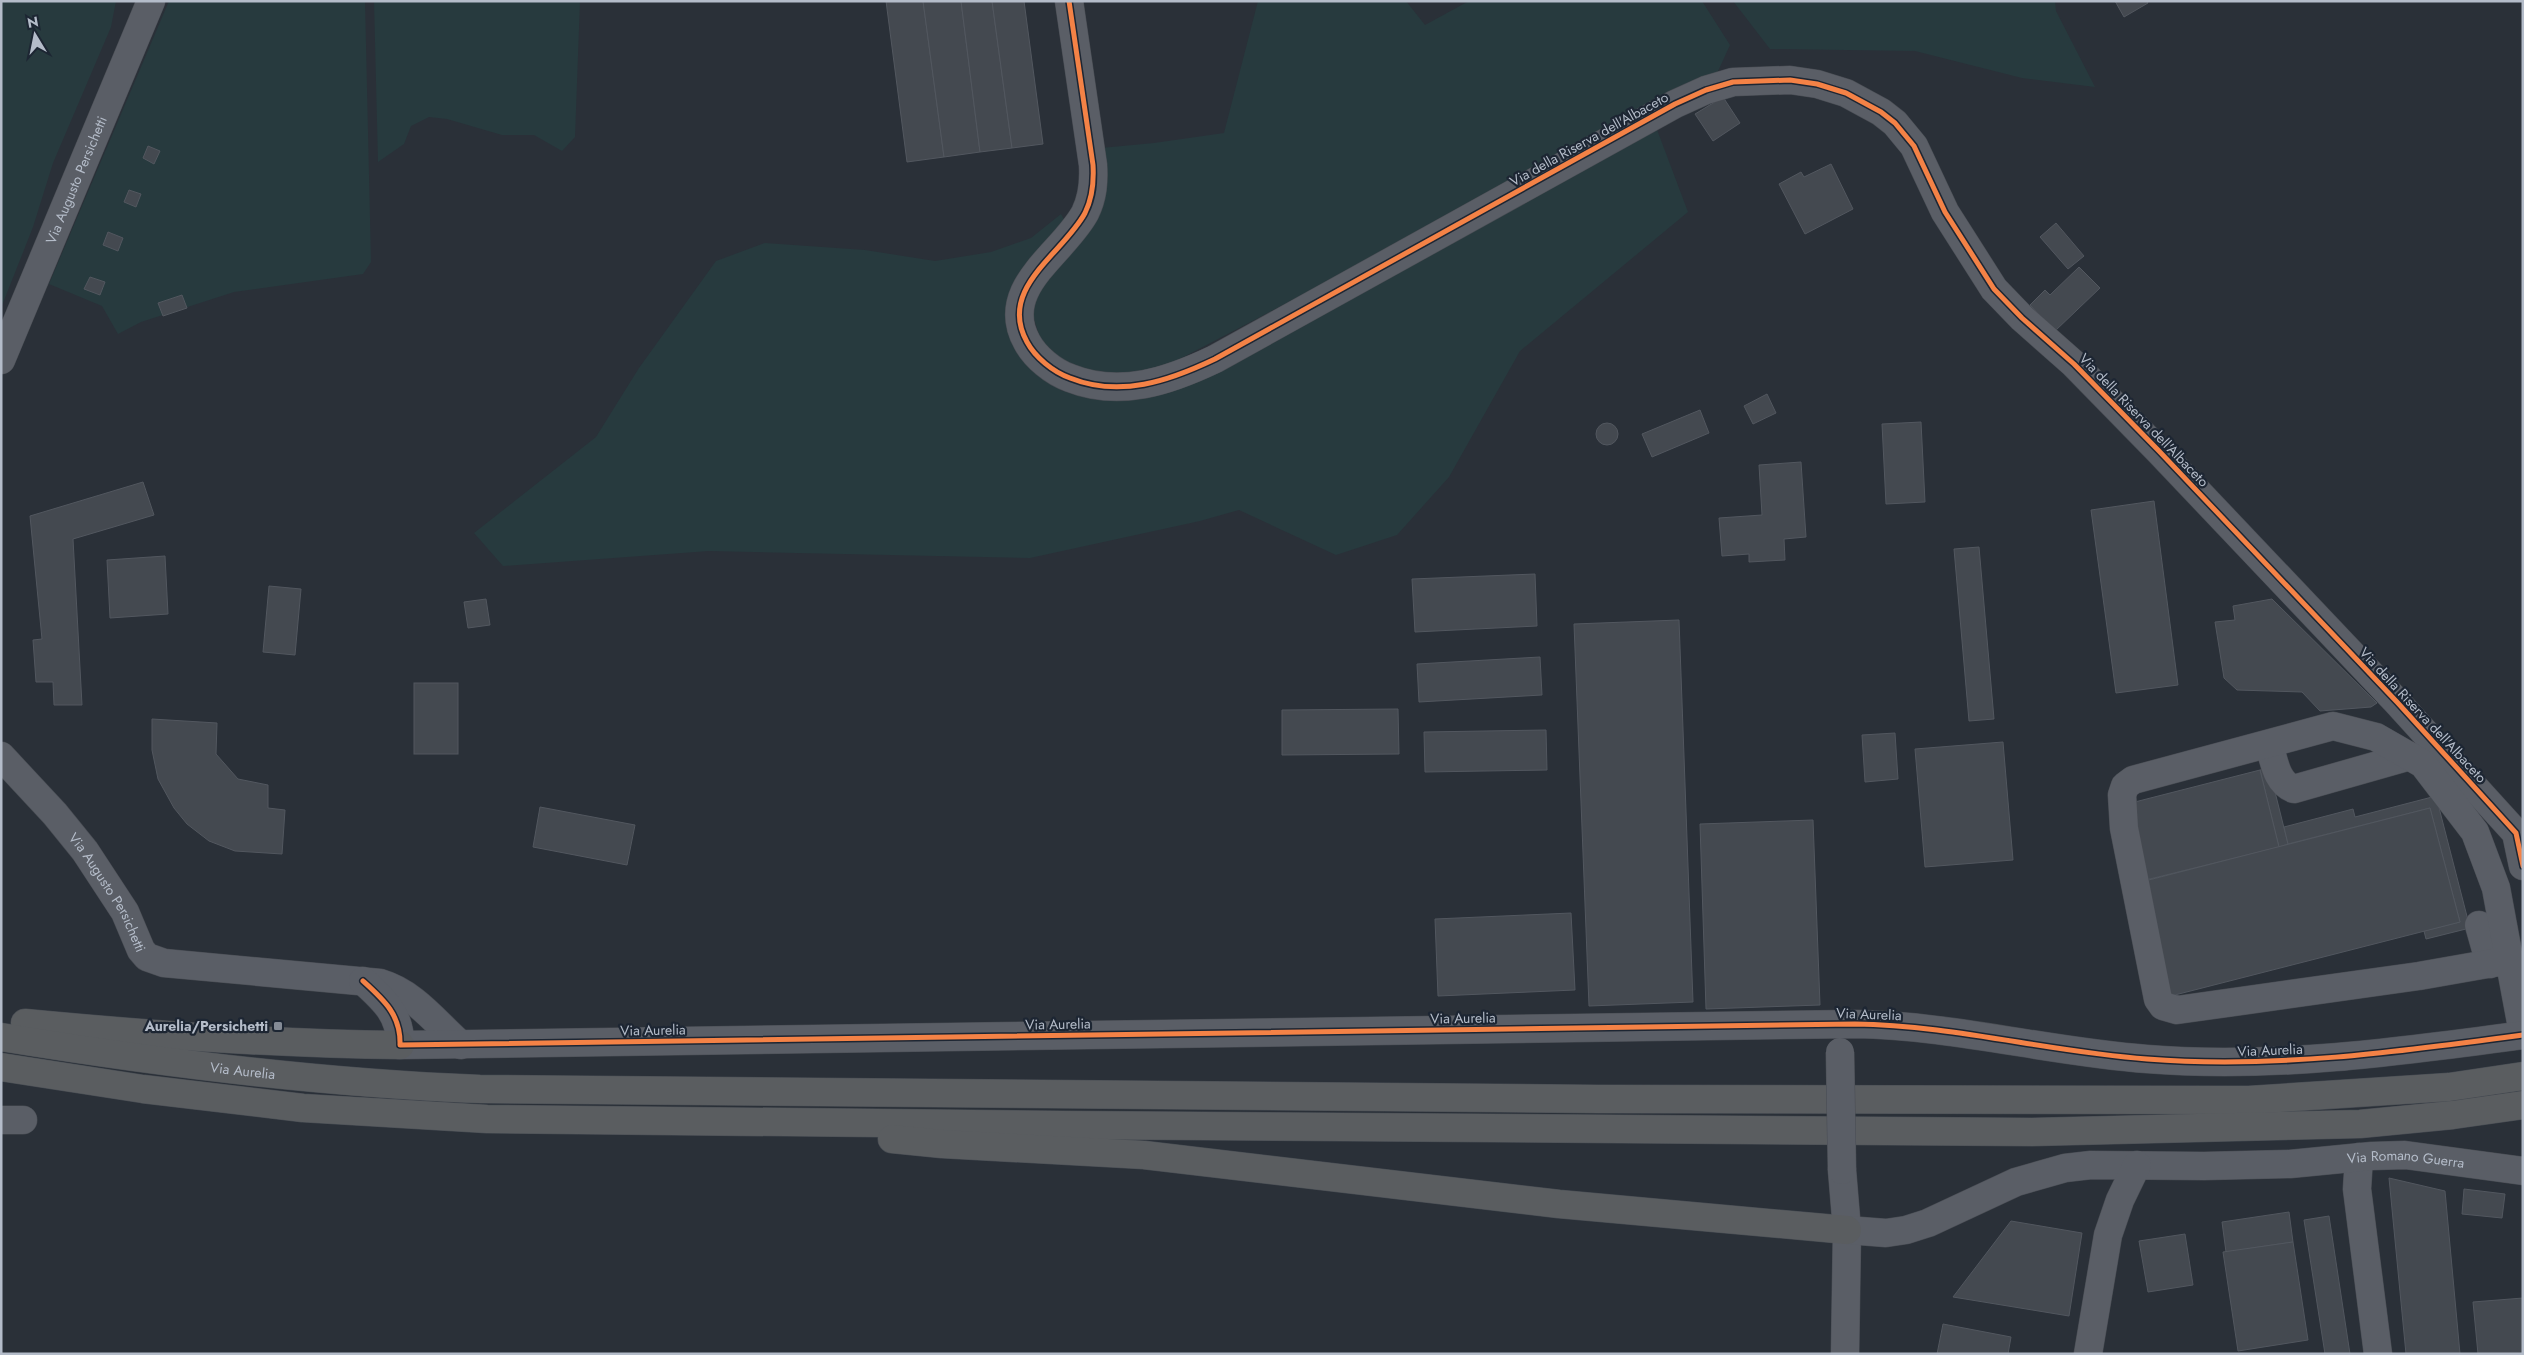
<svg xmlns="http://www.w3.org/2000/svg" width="2524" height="1355" viewBox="0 0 2524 1355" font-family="Jost,sans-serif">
<rect width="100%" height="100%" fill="#2a3038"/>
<g fill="#273a3e">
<polygon points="1,1 116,1 111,27 53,163 33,227 1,308"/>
<polygon points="169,1 365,1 371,262 363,274 234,292 141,322 118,334 102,306 49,284"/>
<polygon points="374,1 580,1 575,137 562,151 534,135 502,135 447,119 429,117 411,126 404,144 378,162"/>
<polygon points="1258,1 1406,1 1425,25 1469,1 1702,1 1730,45 1714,80 1149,375 1098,378 1045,354 1030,306 1101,148 1154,143 1224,133"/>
<polygon points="1733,1 2055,1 2056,11 2095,87 2022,78 1915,51 1770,49"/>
<polygon points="1656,127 1688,212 1520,351 1449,477 1397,535 1336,555 1239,510 1200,521 1030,558 709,551 503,566 474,533 596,437 639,368 716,261 765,243 865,250 935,261 991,252 1031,238 1061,214 1067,225 1024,287 1029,362 1062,391 1146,396"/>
</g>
<g fill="#444950" stroke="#52575f">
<polygon points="886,1 923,1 944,157 907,162"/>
<polygon points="923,1 961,1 980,152 944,157"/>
<polygon points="961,1 992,1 1012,148 980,152"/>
<polygon points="992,1 1024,1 1043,144 1012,148"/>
<polygon points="2115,1 2147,1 2148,3 2124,17"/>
<polygon points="1723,97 1740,123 1713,141 1695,114"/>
<polygon points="148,146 160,151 154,164 143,158"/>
<polygon points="1831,164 1853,209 1805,234 1779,184 1801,172 1804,177"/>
<polygon points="129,190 141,194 136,207 124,202"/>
<polygon points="2056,223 2084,256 2068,269 2040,237"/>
<polygon points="108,232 123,238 118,251 103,245"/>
<polygon points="2079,267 2100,288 2055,331 2030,305 2045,290 2050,295"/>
<polygon points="90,277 105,282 100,295 84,289"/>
<polygon points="182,295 187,308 163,316 158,303"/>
<polygon points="1767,394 1776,413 1753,424 1744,406"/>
<polygon points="1700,410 1709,433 1652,457 1642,434"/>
<polygon points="1921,422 1925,502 1886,504 1882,424"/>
<circle cx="1607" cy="434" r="11"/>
<polygon points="1801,462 1806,537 1784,539 1785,560 1749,562 1749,554 1722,556 1719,518 1762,515 1759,465"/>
<polygon points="143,482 154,515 73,539 82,705 54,705 53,682 36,682 33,640 42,639 30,516"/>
<polygon points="2154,501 2178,685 2116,693 2091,510"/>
<polygon points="1979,547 1994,719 1969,721 1954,549"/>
<polygon points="165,556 168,614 110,618 107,560"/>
<polygon points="1535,574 1537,626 1415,632 1412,579"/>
<polygon points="269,586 301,589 295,655 263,652"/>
<polygon points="486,599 490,625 468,628 464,602"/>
<polygon points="2272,599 2377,703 2371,707 2320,711 2302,692 2237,690 2224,678 2215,622 2235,620 2233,606"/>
<polygon points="1679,620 1693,1002 1589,1006 1574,624"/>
<polygon points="1540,657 1542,695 1419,702 1417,664"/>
<rect x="414" y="683" width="44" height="71"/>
<polygon points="1398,709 1399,754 1282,755 1282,710"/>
<polygon points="152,719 217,723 216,754 238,779 268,785 268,808 285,810 282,854 235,851 209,841 187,824 174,808 158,779 152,750"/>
<polygon points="1546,730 1547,770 1425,772 1424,732"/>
<polygon points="1895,733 1898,779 1865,782 1862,735"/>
<polygon points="2003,742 2013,860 1925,867 1915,749"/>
<polygon points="2269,768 2288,844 2279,847 2260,770"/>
<polygon points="2260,770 2279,847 2146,880 2127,804"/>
<polygon points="2436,796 2470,928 2426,939 2424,931 2460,922 2430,808 2288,844 2284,827 2353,809 2355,817"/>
<polygon points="540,807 635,825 627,865 533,847"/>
<polygon points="2430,808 2460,922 2167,997 2137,883"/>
<polygon points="1813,820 1820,1005 1706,1009 1700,824"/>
<polygon points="1571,913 1575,990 1438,996 1435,919"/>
<polygon points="2389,1178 2445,1191 2460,1354 2406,1354"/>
<polygon points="2464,1189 2505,1194 2502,1218 2462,1214"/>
<polygon points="2289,1212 2293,1242 2226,1252 2222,1222"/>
<polygon points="2329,1216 2350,1354 2325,1354 2304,1220"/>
<polygon points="2011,1221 2082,1233 2069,1316 1953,1297"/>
<polygon points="2185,1234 2193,1285 2148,1292 2139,1241"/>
<polygon points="2293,1242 2308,1340 2238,1351 2223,1252"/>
<polygon points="2523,1298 2523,1354 2478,1354 2473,1302"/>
<polygon points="1943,1324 2011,1337 2008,1354 1937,1354"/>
</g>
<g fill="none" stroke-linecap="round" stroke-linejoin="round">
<defs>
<g id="minor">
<path d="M1069 1 1093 165C1094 182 1093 197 1085 213 1063 254 997 288 1027 342 1035 357 1053 372 1070 378 1120 398 1169 381 1215 359L1675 104 1706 90 1733 82 1790 80 1817 84 1846 93 1881 112 1895 123 1914 146 1945 212 1994 289 2022 318 2074 364 2159 451 2397 702 2516 833 2523 866"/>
<path id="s1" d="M1 360 151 1"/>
<path d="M2269 744C2274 760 2276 783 2294 789L2410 756"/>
<path id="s2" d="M1 756 55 814 85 851 125 912 141 950 147 957 164 963 380 983C414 993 435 1022 461 1045"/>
<polyline points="2479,925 2490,964"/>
<polyline points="2510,960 2419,976 2177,1010 2163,1006 2158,999 2124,828 2122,795 2125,786 2133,780 2333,726 2376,737 2423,764 2475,832 2496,888 2523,1033"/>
<path d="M363 981C384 1000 401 1015 400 1045L1855 1024C1951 1025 2050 1052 2147 1059 2273 1069 2398 1052 2523 1035"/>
<polyline points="1,1120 23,1120"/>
<polyline points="2359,1157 2357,1189 2378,1354"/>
<polyline points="1842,1170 1847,1230 1845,1354"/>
<path id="s3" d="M1847 1230 1886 1233 1906 1230 1928 1223 2016 1182 2065 1168 2091 1165 2204 1166 2290 1164 2372 1156 2405 1155 2523 1171"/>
<polyline points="2088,1354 2108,1235 2120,1200 2137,1165"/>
</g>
<g id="highway">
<path d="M25 1023C151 1035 273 1044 400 1045"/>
<path id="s4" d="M1 1037C160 1063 319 1083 480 1089L1599 1099 2249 1100 2449 1087 2523 1076"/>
<polyline points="1,1067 143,1089 303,1108 487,1119 1063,1125 2032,1132 2360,1124 2453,1115 2523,1105"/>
<polyline points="892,1139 942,1144 1144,1155 1559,1204 1847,1230"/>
</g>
</defs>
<use href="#minor" stroke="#484c53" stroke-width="29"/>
<use href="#highway" stroke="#474c53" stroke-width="29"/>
<use href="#minor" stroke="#5a5e66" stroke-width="28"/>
<use href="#highway" stroke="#5a5d60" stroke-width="28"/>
<defs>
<polyline id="minor-bridge" points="1840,1052 1842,1170"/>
</defs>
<use href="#minor-bridge" stroke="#484c53" stroke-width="29" stroke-linecap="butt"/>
<use href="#minor-bridge" stroke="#5a5e66" stroke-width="28"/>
<defs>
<g id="cycleway">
<path d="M1069 1 1093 165C1094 182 1093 197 1085 213 1063 254 997 288 1027 342 1035 357 1053 372 1070 378 1120 398 1169 381 1215 359L1675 104 1706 90 1733 82 1790 80 1817 84 1846 93 1881 112 1895 123 1914 146 1945 212 1994 289 2022 318 2074 364 2159 451 2397 702 2516 833 2523 866"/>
<path d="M363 981C384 1000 401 1015 400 1045L1855 1024C1951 1025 2050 1052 2147 1059 2273 1069 2398 1052 2523 1035"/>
</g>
</defs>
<use href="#cycleway" stroke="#1d2633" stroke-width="8"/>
<use href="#cycleway" stroke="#f48246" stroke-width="5"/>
</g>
<rect fill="#848b96" stroke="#1d2633" stroke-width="2" x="273" y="1021" width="10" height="10" rx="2.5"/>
<g text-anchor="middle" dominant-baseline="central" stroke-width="4.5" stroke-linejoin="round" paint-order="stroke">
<g font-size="14" fill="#b4bcc9" stroke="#1d2633">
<text transform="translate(1589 139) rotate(-29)">Via della Riserva dell'Albaceto</text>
<text stroke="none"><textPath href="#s1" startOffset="195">Via Augusto Persichetti</textPath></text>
<text transform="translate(2144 420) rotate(46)">Via della Riserva dell'Albaceto</text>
<text transform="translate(2423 715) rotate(47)">Via della Riserva dell'Albaceto</text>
<text stroke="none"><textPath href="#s2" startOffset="174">Via Augusto Persichetti</textPath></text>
<text transform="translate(1869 1014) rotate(2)">Via Aurelia</text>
<text transform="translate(1463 1018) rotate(-1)">Via Aurelia</text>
<text transform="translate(1058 1024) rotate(-1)">Via Aurelia</text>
<text transform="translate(653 1030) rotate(-1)">Via Aurelia</text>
<text transform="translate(2270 1050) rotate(-2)">Via Aurelia</text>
<text stroke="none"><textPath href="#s4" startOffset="244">Via Aurelia</textPath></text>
<text stroke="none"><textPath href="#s3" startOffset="572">Via Romano Guerra</textPath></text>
</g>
<g font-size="14" font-weight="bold" fill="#b4bcc9" stroke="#1d2633" text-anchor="end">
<text x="268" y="1026">Aurelia/Persichetti</text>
</g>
</g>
<rect width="2524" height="1355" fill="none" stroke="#b4bcc9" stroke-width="5"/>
<g transform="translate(35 35) rotate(350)" stroke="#1d2633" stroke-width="4" paint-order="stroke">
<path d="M0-4L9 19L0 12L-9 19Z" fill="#b4bcc9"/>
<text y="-8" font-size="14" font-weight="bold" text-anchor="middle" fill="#b4bcc9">N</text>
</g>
</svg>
